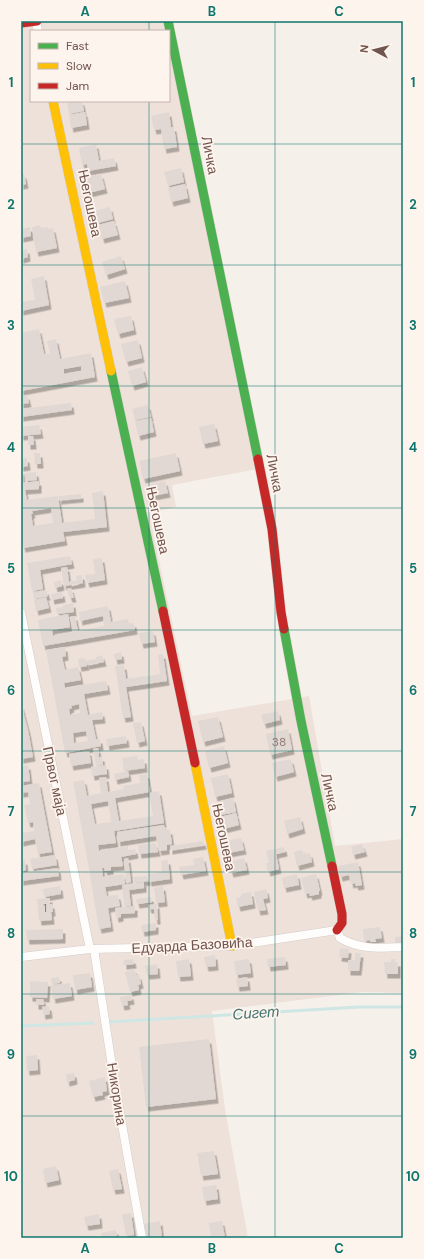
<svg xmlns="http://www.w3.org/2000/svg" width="424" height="1259" viewBox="0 0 424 1259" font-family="'DM Sans',sans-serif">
<defs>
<filter id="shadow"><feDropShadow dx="2.5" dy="4.5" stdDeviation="0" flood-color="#0004"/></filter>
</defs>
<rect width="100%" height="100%" fill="#f6f0eb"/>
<path fill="#eee1d9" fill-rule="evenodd" d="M21 21H173L263 468 172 485 176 507 149 513 192 716 309 696 335 846 403 839V993L363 992 212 1011 225 1109 248 1238H21ZM31 31H169V101H31Z"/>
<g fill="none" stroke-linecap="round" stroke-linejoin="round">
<g stroke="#cee6e4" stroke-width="3">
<polyline points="109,1022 359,1007 403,1007"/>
<polyline points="21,1026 93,1023"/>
</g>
</g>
<g fill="#e2d8d3" fill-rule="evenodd" filter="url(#shadow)">
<polygon points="67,101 82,101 84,111 69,114"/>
<polygon points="85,112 87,125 71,128 69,115"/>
<polygon points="169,112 171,127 174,127 177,147 164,149 161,129 154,130 151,116"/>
<polygon points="96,144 99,161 114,158 116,166 88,171 87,164 82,165 79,148"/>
<polygon points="181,168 184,182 168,186 164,172"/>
<polygon points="24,174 26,184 21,185 21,175"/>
<polygon points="101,174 105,189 84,194 81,178"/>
<polygon points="185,184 188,198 171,202 168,188"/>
<polygon points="110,207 113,219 98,223 94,211"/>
<polygon points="114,221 118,235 102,239 98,225"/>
<polygon points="40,225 41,228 48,227 48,229 53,228 57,248 36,252 32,227"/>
<polygon points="30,227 31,236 21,238 21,229"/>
<polygon points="27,249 28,257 21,259 21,250"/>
<polygon points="121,256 125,269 106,275 102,262"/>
<polygon points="44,276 49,305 21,311 21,302 35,300 31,279"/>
<polygon points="125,281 129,298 104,303 100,287"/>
<polygon points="131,316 134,330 118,334 114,319"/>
<path d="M39 329 44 354 50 353 47 341 56 339 60 359 91 353 95 377 21 391V333ZM81 366V371L64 374V369Z"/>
<polygon points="138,340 142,358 126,362 121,344"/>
<polygon points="142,367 146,382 132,386 128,371"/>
<polygon points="27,395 29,403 21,404 21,396"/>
<polygon points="71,403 72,410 21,417 21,409"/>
<polygon points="148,405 151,417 135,420 132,409"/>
<polygon points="151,418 154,432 138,436 135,421"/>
<polygon points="214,424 218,441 203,444 199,427"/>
<polygon points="39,425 41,434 21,436 21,427"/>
<polygon points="28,436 33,436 34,445 28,445"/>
<polygon points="34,453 40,453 41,464 35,464"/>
<polygon points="176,453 180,471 143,479 139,461"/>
<polygon points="27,458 28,466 21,467 21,459"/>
<path d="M22 470 23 483 39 481V489L25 490 27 500 58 496 62 523 95 519 92 493 103 491 107 527 63 532 65 541 23 548 21 537V471ZM51 508 53 523 33 526 31 514H33L32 511Z"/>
<polygon points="36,472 37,480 25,481 25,473"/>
<polygon points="165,481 168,493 153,496 151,484"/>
<polygon points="81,494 81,498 59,500 59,496"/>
<polygon points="70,556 72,564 40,570 43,589 32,591 27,563"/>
<polygon points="102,558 105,580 87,583 85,575 95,574 93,559"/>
<polygon points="67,567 69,582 77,580 76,576 82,575 83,583 64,586 61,568"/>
<polygon points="61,580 62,586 55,588 54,582"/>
<polygon points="71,588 74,598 70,598 67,589"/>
<polygon points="46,590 48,596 34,599 33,592"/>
<polygon points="62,592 63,598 52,600 51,594"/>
<polygon points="46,597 49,608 36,611 34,600"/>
<polygon points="73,603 74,612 57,614 56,608 63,607 63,605"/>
<polygon points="108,606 111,622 128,619 129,624 134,623 135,630 43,646 38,620 68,614 70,627 52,630 53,636 73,632 70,617 75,616 78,631 104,626 103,616 80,621 79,612"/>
<polygon points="153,631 155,642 141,644 139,633"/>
<path d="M65 647 66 656 62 657 65 670 78 667 81 680 64 683 65 688 106 681 108 690 84 694 88 715 102 712 103 719 92 720 96 739H100L101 746 65 753 46 650ZM79 704 80 713 70 715 69 709 72 708 71 706ZM86 731 88 741 74 743 73 733Z"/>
<polygon points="121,652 122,659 115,660 114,654"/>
<polygon points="163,654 167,681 126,687 131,717 123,718 115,666 124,665 126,679 160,674 158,655"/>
<polygon points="102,655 104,662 87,665 86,661 96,659 96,657"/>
<polygon points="85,658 87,666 79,667 78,659"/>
<polygon points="21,704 28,730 33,757 21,759"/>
<polygon points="278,711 280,720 264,724 261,715"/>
<polygon points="218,717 223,737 203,742 198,721"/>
<polygon points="141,722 145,741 137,743 133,723"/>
<polygon points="288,729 292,750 270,755 266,734"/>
<polygon points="126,736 127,743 107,746 106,739"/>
<polygon points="224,746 228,763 209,768 205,751"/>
<polygon points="98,748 99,757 102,757 103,765 96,766 93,749"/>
<polygon points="89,751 91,763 71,766 69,754"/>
<polygon points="137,756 138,760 144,759 145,768 124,771 122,758"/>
<polygon points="291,759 294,772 275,777 272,763"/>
<polygon points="23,764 23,766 28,765 30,781 21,782 21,765"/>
<polygon points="106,765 107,774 92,776 91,767"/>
<polygon points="128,771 129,777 115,780 114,774"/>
<path d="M147 774 150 792 115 798 119 821 153 816 149 793 159 791 164 823 114 831 116 843 98 845 99 851 128 846V850L135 849 136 854 121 857 123 866 111 867V870L105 871 104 868H102L103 877 124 874 125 884 105 887 107 896 118 895 120 906 108 908 111 927 99 929 88 863 73 782 84 780 87 796 101 793 99 778 106 777 108 792 124 789 123 786 140 783 139 775ZM108 801 111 822 95 824 91 804Z"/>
<polygon points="228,774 232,793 215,797 211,778"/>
<polygon points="39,783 52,852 38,854 35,839 21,842 21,833 34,831 33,822 28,823 24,805 30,804 28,792 21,793 21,786"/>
<polygon points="233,798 236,812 220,815 217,802"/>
<polygon points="236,813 239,825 223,829 220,817"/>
<polygon points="300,817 303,829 287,834 284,821"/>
<polygon points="164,825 165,830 170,830 172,844 167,845 167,850 159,851 156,836 118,842 117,832"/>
<polygon points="241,838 244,850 228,853 225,841"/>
<polygon points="203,841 204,845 170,850 170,846"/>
<polygon points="156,843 158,852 139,854 138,845"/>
<polygon points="362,844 365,852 353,855 351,847"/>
<polygon points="284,847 285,852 276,854 279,869 268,872 266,863 269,863 266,851"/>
<polygon points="302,850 303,853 305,852 306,854 310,853 312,862 297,866 294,852"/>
<polygon points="55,855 57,865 32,869 30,859"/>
<polygon points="203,857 206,871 181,875 179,867 194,865 193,859"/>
<polygon points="128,858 131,882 126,883 124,859"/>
<polygon points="244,858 247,870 231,873 228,862"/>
<polygon points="25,860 26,870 21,871 21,861"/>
<polygon points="168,860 170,879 149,882 148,874 162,872 161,861"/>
<polygon points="358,862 362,885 356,886 355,883 351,884 349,875 340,877 338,866"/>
<polygon points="58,868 59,876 21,881 21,873"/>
<polygon points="297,874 299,885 284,888 282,878"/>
<polygon points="316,874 320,891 319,891 319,894 310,896 309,893 305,894 301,878"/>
<polygon points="147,876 148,881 134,883 133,877"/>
<polygon points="144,882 144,888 129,890 131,906 124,906 122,885"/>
<polygon points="60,886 61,894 44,897 43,889"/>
<polygon points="163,886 165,902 156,903 154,888"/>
<polygon points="266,889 268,898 263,899 266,910 258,911 254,892"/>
<polygon points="251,892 253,904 238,907 236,898 241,897 241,894"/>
<polygon points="151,897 152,902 137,904 136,899"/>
<polygon points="50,898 50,904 52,904 53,912 51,912 52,920 39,921 37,899"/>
<polygon points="157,904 158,920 155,920 154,909 149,909 148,905"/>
<polygon points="135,906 135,913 121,914 121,917 116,918 115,908"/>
<polygon points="156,923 156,930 142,932 141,925"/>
<polygon points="380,927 382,938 375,939 376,942 370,942 370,940 364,941 363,929"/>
<polygon points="63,929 63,939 27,940 26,930"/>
<polygon points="403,936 403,944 395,944 395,937"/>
<polygon points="340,948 349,949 348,958 339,957"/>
<polygon points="355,953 361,953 359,971 348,971 348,960 355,960"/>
<polygon points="215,955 216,966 206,967 204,957"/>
<polygon points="285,957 286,965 268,967 267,959"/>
<polygon points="133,959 134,964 124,965 124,960"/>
<polygon points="189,959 191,976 178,977 176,961"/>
<polygon points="249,959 251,973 236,975 234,961"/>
<polygon points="391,959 395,959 395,962 398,962 398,974 385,974 384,962 391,962"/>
<polygon points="157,964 158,974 147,975 145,966"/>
<polygon points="134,969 136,975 139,975 141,984 138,985 139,990 130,992 125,972"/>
<polygon points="90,973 92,987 75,990 73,975"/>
<polygon points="59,977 60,983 52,984 51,978"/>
<polygon points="247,977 248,986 237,987 236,979"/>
<polygon points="30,981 48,982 47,998 30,997"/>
<polygon points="70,983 72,996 53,999 51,985"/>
<polygon points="131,995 132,1000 127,1001 128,1005 122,1006 120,997"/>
<polygon points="36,999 43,999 44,1005 36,1005"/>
<polygon points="49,1006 50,1014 43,1015 42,1007"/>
<polygon points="209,1039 216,1099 146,1107 139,1047"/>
<polygon points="37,1055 38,1070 27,1071 26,1056"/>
<polygon points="74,1073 75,1080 67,1082 66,1074"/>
<polygon points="105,1077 107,1091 102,1092 103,1095 93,1097 89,1081"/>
<polygon points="214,1151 218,1174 201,1176 197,1153"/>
<polygon points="56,1166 59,1180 45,1183 43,1169"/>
<polygon points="118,1169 122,1189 113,1190 109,1171"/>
<polygon points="216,1185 218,1199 204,1201 202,1187"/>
<polygon points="131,1213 134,1235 126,1236 122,1214"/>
<polygon points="99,1214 100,1224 86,1226 84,1217"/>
<polygon points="160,1221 162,1238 145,1238 143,1224"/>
<polygon points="222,1221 225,1238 211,1238 209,1223"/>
<polygon points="116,1230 117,1238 102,1238 101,1233"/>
</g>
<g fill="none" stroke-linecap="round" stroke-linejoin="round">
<defs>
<g id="street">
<polyline points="36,21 38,31"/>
<polyline points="21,613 90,949"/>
<polyline points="94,949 114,1079 142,1238"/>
<path d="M21 957 90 949 232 946 337 930 340 938C361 950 379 948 403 947"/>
</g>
<g id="fast">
<polyline points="168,21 258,459"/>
<polyline points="111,371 163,611"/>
<polyline points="284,629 301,721 332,866"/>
</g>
<g id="slow">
<polyline points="53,101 111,371"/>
<polyline points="195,763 232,946"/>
</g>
<g id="jam">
<polyline points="21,23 37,21"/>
<polyline points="258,459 272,529 281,612 284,629"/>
<polyline points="163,611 195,763"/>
<polyline points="332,866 342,914 342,923 337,930"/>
</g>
</defs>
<use href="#street" stroke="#d4ccc8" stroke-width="9"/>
<use href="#fast" stroke="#d5ccc8" stroke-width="10"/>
<use href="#slow" stroke="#d5ccc8" stroke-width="10"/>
<use href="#jam" stroke="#d5ccc8" stroke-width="10"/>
<use href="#street" stroke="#fefdfc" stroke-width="8"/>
<use href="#fast" stroke="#4caf50" stroke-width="9"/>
<use href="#slow" stroke="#ffc107" stroke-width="9"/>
<use href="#jam" stroke="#c62828" stroke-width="9"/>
</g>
<path fill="none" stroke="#0f766e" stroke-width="1" stroke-opacity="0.55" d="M149 21V31M275 21V1238M149 101V1238M21 144H403M21 265H403M21 386H403M21 508H403M21 630H403M21 751H403M21 872H403M21 994H403M21 1116H403"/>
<g text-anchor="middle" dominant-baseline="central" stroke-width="3.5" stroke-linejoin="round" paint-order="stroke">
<g font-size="12" fill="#907772">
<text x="279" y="742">38</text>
<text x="45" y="908">1</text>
</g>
<g font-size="14" fill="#72544e" stroke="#fdf4ed">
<text transform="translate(210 155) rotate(79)">Личка</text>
<text transform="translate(90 203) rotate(78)">Његошева</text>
<text transform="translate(275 473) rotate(79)">Личка</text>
<text transform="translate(158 520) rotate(78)">Његошева</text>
<text transform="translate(55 781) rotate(78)">Првог маја</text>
<text transform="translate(330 792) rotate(78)">Личка</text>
<text transform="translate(224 837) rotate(78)">Његошева</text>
<text transform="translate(192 945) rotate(-3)">Едуарда Базовића</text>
<text transform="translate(117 1094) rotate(81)">Никорина</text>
</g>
<g font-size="15" font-style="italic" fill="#427675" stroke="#fdf4ed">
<text transform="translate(256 1013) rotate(-4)">Сигет</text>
</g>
</g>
<rect width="424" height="1259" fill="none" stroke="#fdf4ed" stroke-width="44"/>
<rect x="30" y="30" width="140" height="72" fill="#fdf4ed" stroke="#c5b4ad"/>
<rect x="38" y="43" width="20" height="6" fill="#4caf50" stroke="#c5b4ad"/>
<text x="66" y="50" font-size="12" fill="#72544e">Fast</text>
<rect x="38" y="63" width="20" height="6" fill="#ffc107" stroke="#c5b4ad"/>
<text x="66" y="70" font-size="12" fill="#72544e">Slow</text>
<rect x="38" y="83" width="20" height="6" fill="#c62828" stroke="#c5b4ad"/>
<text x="66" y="90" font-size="12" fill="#72544e">Jam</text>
<g transform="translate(374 50) rotate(277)" stroke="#fdf4ed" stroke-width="3" paint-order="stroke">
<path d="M0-3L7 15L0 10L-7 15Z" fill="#72544e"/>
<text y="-6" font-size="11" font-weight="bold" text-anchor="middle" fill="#72544e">N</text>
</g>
<rect x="22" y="22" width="380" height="1215" fill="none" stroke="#0f766e" stroke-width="1.5"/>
<g font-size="13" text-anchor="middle" font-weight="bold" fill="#0f766e">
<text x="85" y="16">A</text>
<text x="212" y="16">B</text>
<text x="339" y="16">C</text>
<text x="11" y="87">1</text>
<text x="413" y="87">1</text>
<text x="11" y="209">2</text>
<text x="413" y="209">2</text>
<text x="11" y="330">3</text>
<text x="413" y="330">3</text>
<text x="11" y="452">4</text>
<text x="413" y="452">4</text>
<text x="11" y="573">5</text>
<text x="413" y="573">5</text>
<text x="11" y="695">6</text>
<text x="413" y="695">6</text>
<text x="11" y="816">7</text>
<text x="413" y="816">7</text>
<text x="11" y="938">8</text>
<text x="413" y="938">8</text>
<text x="11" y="1059">9</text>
<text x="413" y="1059">9</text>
<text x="11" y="1181">10</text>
<text x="413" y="1181">10</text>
<text x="85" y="1253">A</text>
<text x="212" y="1253">B</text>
<text x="339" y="1253">C</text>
</g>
</svg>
